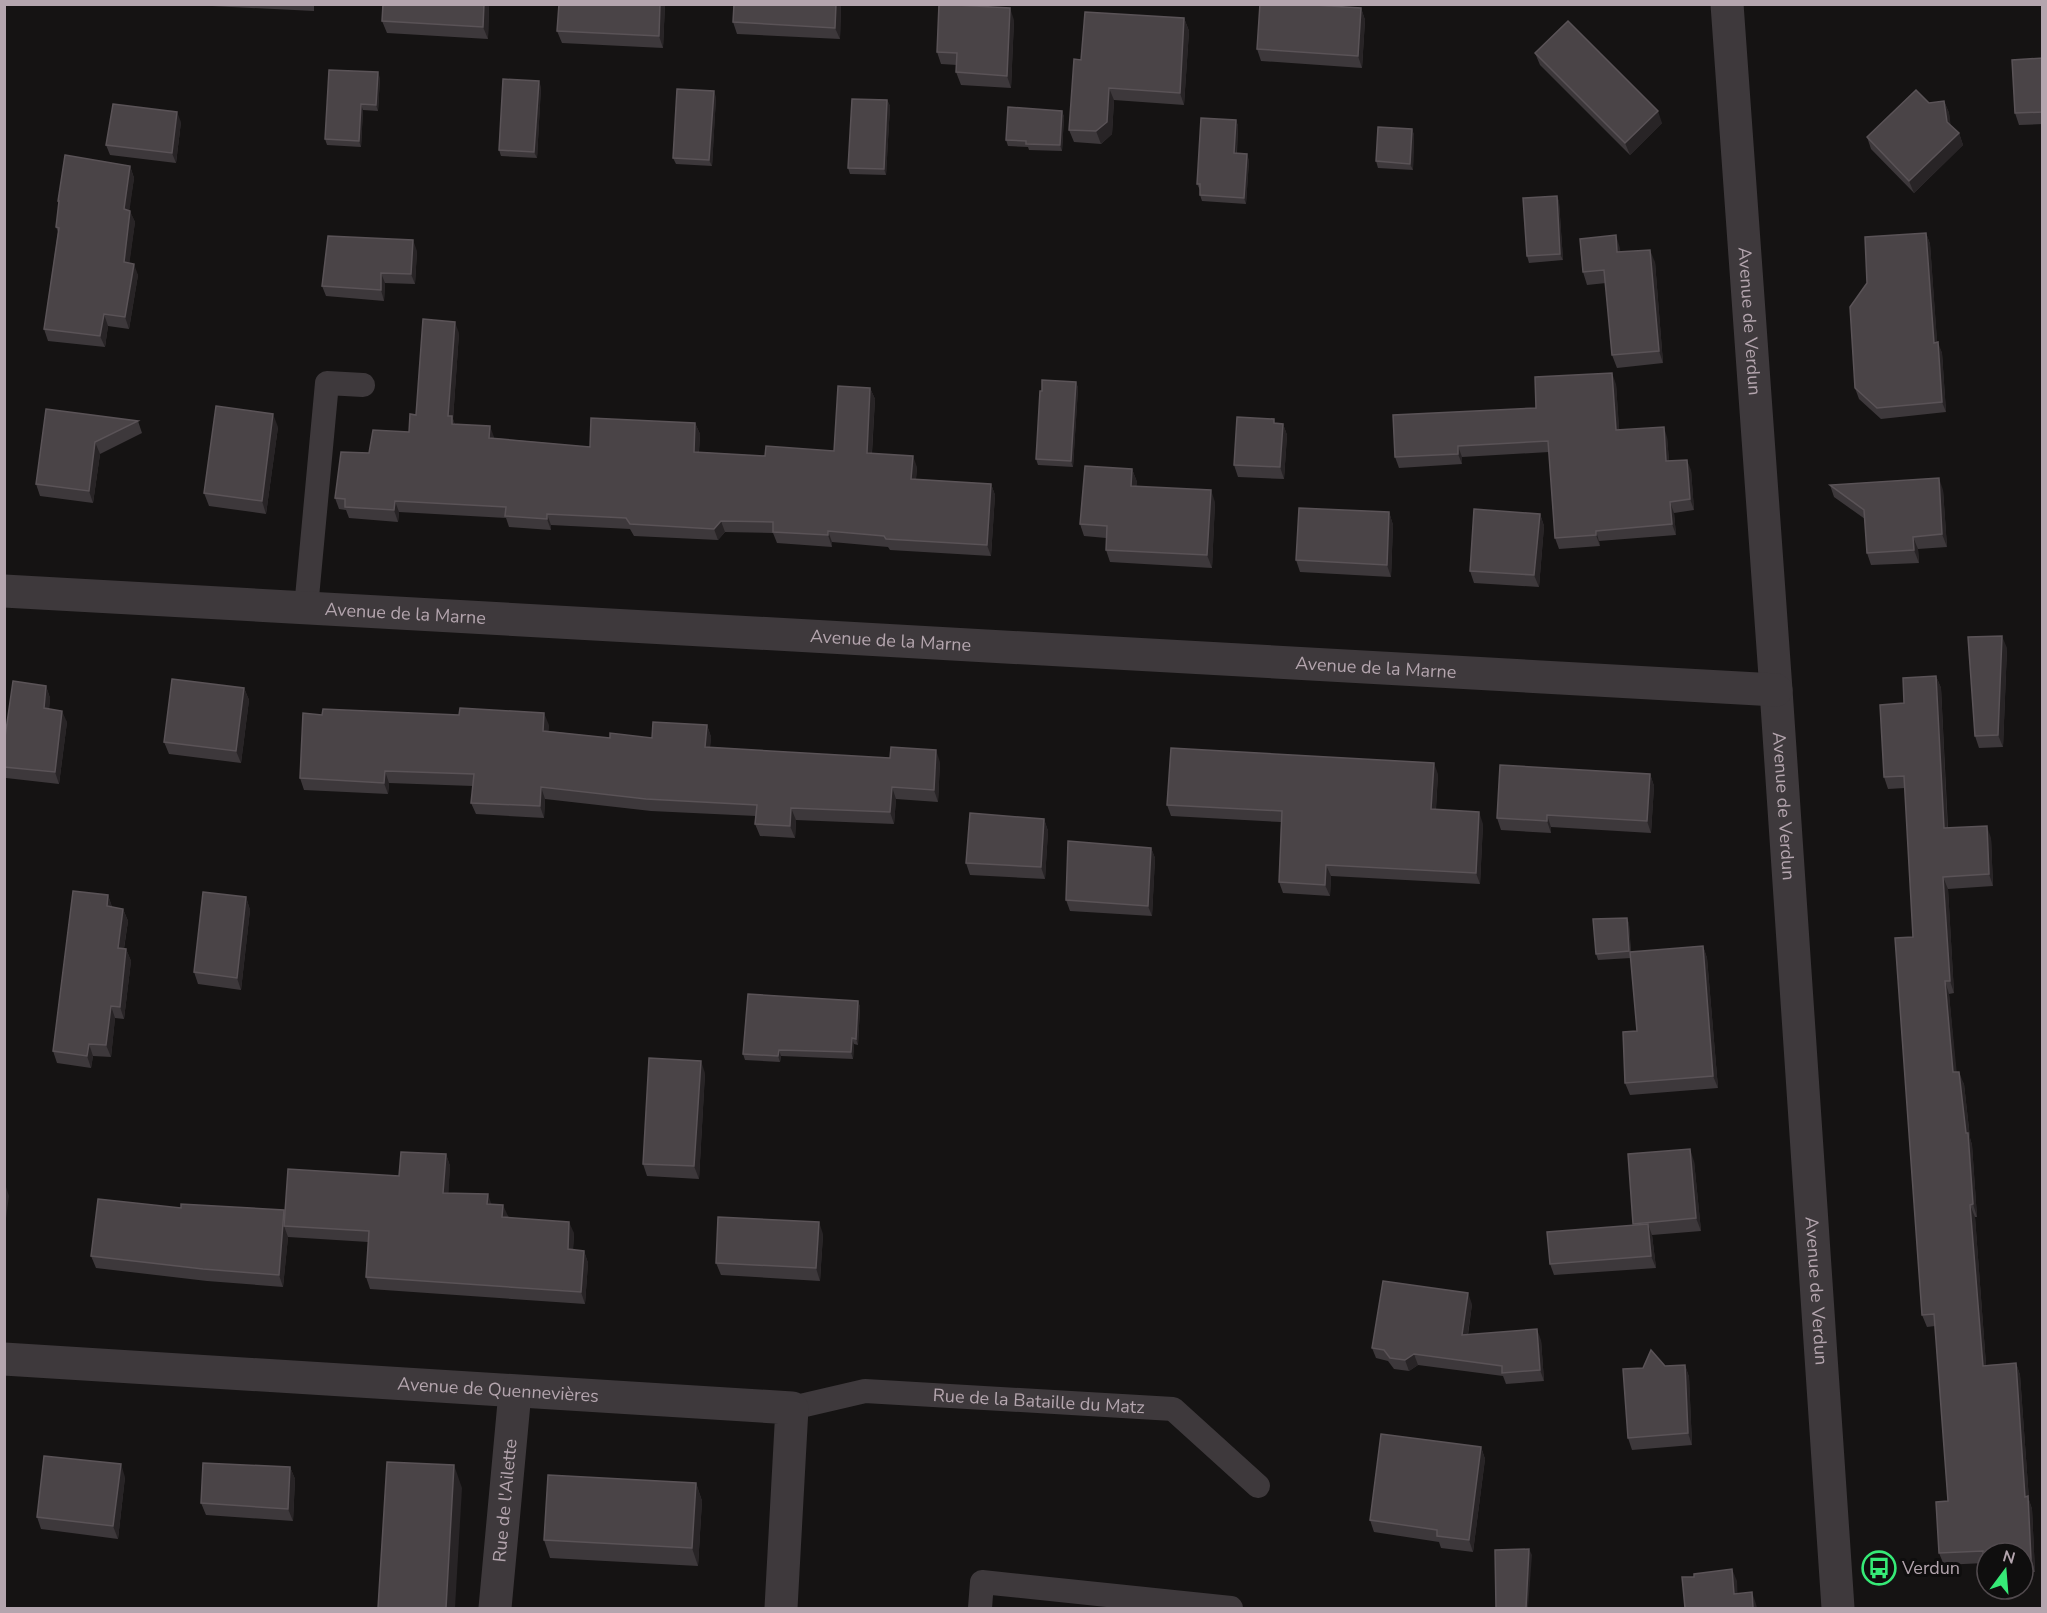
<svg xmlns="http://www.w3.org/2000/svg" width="2047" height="1613" viewBox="0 0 2047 1613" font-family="'Nunito Sans',sans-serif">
<rect width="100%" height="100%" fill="#151313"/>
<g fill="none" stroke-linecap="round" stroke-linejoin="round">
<g stroke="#3e393c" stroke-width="24">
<polyline points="306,608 327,383 363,385"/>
<path id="s1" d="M792 1408 865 1391 1173 1409 1258 1486"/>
<polyline points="980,1608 982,1582 1231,1608"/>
</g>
<g stroke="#3e393c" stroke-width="33">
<path id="s2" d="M1727 4 1776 690 1838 1608"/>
<path id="s3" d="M4 591 1776 690"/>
<path id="s4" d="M4 1359 792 1408 781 1608"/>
<path id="s5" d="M495 1608 515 1392"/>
</g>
</g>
<g fill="#3d383b">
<polygon points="211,4 314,4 314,11 212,6"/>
<polygon points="489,4 488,39 387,33 382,21"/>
<polygon points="665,4 663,48 562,43 557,31"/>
<polygon points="734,4 841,4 840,39 737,34 733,22"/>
<polygon points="1361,8 1365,20 1362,68 1261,61 1257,49"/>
<polygon points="1184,18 1189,31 1184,105 1114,100 1112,134 1101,144 1074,142 1069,130 1081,60"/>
<polygon points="1014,20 1011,88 961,85 956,72 957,65 941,64 937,52"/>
<polygon points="1535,53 1662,123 1630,155 1540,65"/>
<polygon points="2043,58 2043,124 2019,125 2015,113"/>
<polygon points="380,78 378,111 363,110 361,147 327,145 325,139"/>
<polygon points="541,87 537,158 501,156 499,150"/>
<polygon points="716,97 712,166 676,164 673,158"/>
<polygon points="887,100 890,106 886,175 850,174 848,168"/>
<polygon points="1944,101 1949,113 1950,125 1959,133 1963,145 1914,193 1871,149 1867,137 1929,103"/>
<polygon points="1062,111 1064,117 1062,151 1029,150 1028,147 1008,146 1006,140"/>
<polygon points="1236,120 1238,126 1237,153 1249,160 1246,204 1202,201 1200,195 1200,190 1197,184"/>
<polygon points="181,122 176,163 110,155 106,145"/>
<polygon points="1412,129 1414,135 1413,170 1378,168 1376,161"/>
<polygon points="130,166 134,178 129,210 135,222 129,263 138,275 129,329 108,326 105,347 48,341 44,329 58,232 56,227 59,205 58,201"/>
<polygon points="1557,196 1559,202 1563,260 1529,263 1527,256"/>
<polygon points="1926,233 1930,244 1937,342 1942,353 1946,412 1881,419 1859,399 1855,388"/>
<polygon points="1620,248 1620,252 1655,262 1663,363 1617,368 1612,355 1606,283 1587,285 1583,272"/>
<polygon points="417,251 415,284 385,283 384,301 326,296 322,286"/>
<polygon points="459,333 453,419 455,425 494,437 494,438 590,447 695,423 700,434 699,452 765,456 834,451 870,388 875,399 872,453 917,467 916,479 991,484 995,495 991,556 890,550 888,547 832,542 832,547 777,543 773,533 725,532 718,540 634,536 630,529 551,525 551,530 509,527 506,518 399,512 398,522 349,518 346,510 339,509 335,498 369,453 409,432 416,415"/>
<polygon points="1076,382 1078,388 1073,467 1038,465 1036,459"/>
<polygon points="1616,384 1619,430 1667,437 1669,461 1691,470 1694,510 1674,513 1676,535 1599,541 1600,546 1559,549 1555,538 1549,452 1462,457 1462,464 1399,468 1395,457 1536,408"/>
<polygon points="46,409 138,421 142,433 100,454 93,503 40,496 36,484"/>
<polygon points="1276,423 1283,424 1287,435 1284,479 1238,477 1234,465"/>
<polygon points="278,427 266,514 209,506 204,493"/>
<polygon points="1132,469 1137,482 1136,486 1215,502 1212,568 1110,562 1106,550 1106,538 1084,536 1080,524"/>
<polygon points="1830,485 1943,490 1947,547 1918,549 1919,563 1871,565 1867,553 1865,519 1834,497"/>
<polygon points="1389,512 1393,525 1391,577 1300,572 1296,560"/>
<polygon points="1540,514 1544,526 1539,587 1474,583 1470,571"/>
<polygon points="2007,648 2003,747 1979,748 1975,736"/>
<polygon points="1936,676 1941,688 1948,828 1991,838 1993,886 1948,889 1954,993 1949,994 1956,1072 1964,1084 1970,1138 1972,1145 1977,1217 1975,1217 1986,1365 2016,1363 2020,1375 2029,1500 2032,1509 2035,1572 2023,1572 2023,1553 1987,1553 1987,1571 1984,1563 1944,1565 1939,1553 1948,1501 1935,1326 1927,1327 1922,1315 1913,937 1905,788 1888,789 1884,777 1904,703"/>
<polygon points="46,686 50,698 49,709 67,722 59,784 6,778 4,774 4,744"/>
<polygon points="244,688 249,700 241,763 169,754 164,742"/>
<polygon points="322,715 549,725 548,731 610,738 652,738 707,725 711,737 710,747 940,762 938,802 896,799 894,824 796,820 795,838 760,836 755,824 756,816 651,811 545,799 544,818 476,814 471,803 473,786 389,783 388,794 304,790 300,778"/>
<polygon points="1438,774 1436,809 1483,824 1480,884 1331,876 1330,896 1283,893 1279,882 1281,822 1171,816 1167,805"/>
<polygon points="1650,774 1654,786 1651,833 1551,827 1551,833 1501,830 1497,818"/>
<polygon points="1044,819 1048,831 1045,879 970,875 966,863"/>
<polygon points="1151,848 1155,858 1152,916 1070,911 1066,900"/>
<polygon points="108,895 112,907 123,909 128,921 124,949 126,949 131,961 124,1019 115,1018 111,1057 93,1056 91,1068 57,1063 53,1051"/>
<polygon points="246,897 250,910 241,990 198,984 194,972"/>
<polygon points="1627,918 1629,924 1631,952 1703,946 1707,958 1718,1088 1630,1095 1625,1083 1637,1031 1631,958 1598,960 1596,954"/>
<polygon points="858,1001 860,1007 858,1045 854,1044 853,1059 781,1056 780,1062 745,1060 743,1054"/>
<polygon points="705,1073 699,1179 647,1176 643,1164"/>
<polygon points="446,1154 450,1166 448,1193 491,1204 508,1216 508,1218 574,1233 573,1250 584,1251 588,1263 585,1304 370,1289 366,1277 368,1242 288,1237 283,1287 207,1281 96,1268 91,1256 181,1208 284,1210 399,1176"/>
<polygon points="1694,1161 1701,1231 1652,1235 1656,1268 1554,1275 1550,1264 1634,1225 1633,1224"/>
<polygon points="823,1234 820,1281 721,1275 716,1263"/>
<polygon points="1472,1304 1468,1335 1541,1340 1544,1381 1506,1384 1503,1376 1418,1365 1409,1371 1394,1369 1388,1361 1376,1358 1372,1348"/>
<polygon points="1685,1365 1689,1377 1692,1445 1632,1450 1628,1438 1665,1366"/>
<polygon points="1481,1447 1485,1459 1473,1552 1441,1548 1439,1542 1374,1532 1370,1520"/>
<polygon points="290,1467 295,1479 293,1521 206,1515 201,1503"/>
<polygon points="125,1477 118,1539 41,1529 37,1517"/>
<polygon points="696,1483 702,1501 698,1566 550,1558 544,1540"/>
</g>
<g fill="#282426">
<polygon points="484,4 489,4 488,39 483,27"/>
<polygon points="660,4 665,4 663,48 659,36"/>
<polygon points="836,4 841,4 840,39 835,28"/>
<polygon points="1010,8 1014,20 1011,88 1007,76"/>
<polygon points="1361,8 1365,20 1362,68 1358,56"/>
<polygon points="1184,18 1189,31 1184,105 1180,93"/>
<polygon points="378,72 380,78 378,111 376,105"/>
<polygon points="539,81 541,87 537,158 534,152"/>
<polygon points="1109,88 1114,100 1112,134 1101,144 1096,131"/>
<polygon points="714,91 716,97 712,166 709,160"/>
<polygon points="887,100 890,106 886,175 884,169"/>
<polygon points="1944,101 1949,113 1952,134 1947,122"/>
<polygon points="361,104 363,110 361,147 359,141"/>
<polygon points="1062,111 1064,117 1062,151 1060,145"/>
<polygon points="1658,111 1662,123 1630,155 1625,143"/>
<polygon points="177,112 181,122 176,163 172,153"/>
<polygon points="1236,120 1238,126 1236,159 1234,153"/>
<polygon points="1412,129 1414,135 1413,170 1410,164"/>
<polygon points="1959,133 1963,145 1914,193 1909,181"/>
<polygon points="1247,154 1249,160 1246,204 1244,198"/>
<polygon points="130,166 134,178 128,221 124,209"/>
<polygon points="1557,196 1559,202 1563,260 1560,254"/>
<polygon points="130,211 135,222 128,274 124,262"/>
<polygon points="1926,233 1930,244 1938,354 1934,343"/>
<polygon points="1616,235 1620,248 1621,264 1617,252"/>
<polygon points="413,240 417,251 415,284 411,274"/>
<polygon points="1650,250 1655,262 1663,363 1659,351"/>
<polygon points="134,264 138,275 129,329 125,317"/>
<polygon points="381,273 385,283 384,301 381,290"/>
<polygon points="104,314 108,326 105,347 100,336"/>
<polygon points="455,322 459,333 453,419 456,428 456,436 448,416"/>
<polygon points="1938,342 1942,353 1946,412 1942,402"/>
<polygon points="1612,373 1616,384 1620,441 1616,430"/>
<polygon points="1076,382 1078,388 1073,467 1071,461"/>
<polygon points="870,388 875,399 871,464 867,453"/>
<polygon points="273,414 278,427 266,514 262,501"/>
<polygon points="695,423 700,434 698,463 694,452"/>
<polygon points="1283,424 1287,435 1284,479 1280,467"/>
<polygon points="490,426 494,437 493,449 489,438"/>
<polygon points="1664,427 1667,437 1670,472 1666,461"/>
<polygon points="95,442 100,454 93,503 89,491"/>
<polygon points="1458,446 1462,457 1462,464 1458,454"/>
<polygon points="913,456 917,467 915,490 911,479"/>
<polygon points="1687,460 1691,470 1694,510 1690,499"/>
<polygon points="1132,469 1137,482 1135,498 1131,486"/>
<polygon points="1939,478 1943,490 1947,547 1942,534"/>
<polygon points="991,484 995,495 991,556 987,545"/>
<polygon points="1211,490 1215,502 1212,568 1207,555"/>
<polygon points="395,501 399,512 398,522 394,510"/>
<polygon points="1670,502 1674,513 1676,535 1672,524"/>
<polygon points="1389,512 1393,525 1391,577 1387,565"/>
<polygon points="547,514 551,525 551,530 547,519"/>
<polygon points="1540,514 1544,526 1539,587 1534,575"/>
<polygon points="721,521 725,532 718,540 714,529"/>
<polygon points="828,531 832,542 832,547 828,535"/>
<polygon points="1596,531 1599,541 1600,546 1596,535"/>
<polygon points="1913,537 1918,549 1919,563 1914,550"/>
<polygon points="2002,636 2007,648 2003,747 1998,735"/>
<polygon points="1936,676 1941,688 1948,840 1944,828"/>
<polygon points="46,686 50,698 48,720 44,708"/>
<polygon points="244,688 249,700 241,763 236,751"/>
<polygon points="62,711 67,722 59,784 55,772"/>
<polygon points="544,713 549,725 548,742 543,731"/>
<polygon points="707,725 711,737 709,759 705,747"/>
<polygon points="936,750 940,762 938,802 934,790"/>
<polygon points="1434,763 1438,774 1435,820 1431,809"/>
<polygon points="385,771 389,783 388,794 384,783"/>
<polygon points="1650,774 1654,786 1651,833 1647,821"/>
<polygon points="541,787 545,799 544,818 540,806"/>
<polygon points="892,787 896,799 894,824 890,812"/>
<polygon points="791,808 796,820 795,838 790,826"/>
<polygon points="1479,812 1483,824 1480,884 1476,873"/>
<polygon points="1547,815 1551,827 1551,833 1547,821"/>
<polygon points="1044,819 1048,831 1045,879 1041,867"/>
<polygon points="1987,826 1991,838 1993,886 1989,874"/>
<polygon points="1151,848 1155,858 1152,916 1148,906"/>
<polygon points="1326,865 1331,876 1330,896 1325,885"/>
<polygon points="1943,877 1948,889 1954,993 1950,981"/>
<polygon points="108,895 112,907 107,906"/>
<polygon points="246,897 250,910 241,990 237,978"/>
<polygon points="123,909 128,921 122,960 118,948"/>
<polygon points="1627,918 1629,924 1631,957 1629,951"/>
<polygon points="1703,946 1707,958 1718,1088 1713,1076"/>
<polygon points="126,949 131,961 124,1019 120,1007"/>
<polygon points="1945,981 1949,994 1958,1085 1953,1072"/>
<polygon points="858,1001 860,1007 858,1045 856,1039"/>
<polygon points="111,1006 115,1018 111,1057 106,1045"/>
<polygon points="852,1038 854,1044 853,1059 851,1052"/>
<polygon points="89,1044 93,1056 91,1068 87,1056"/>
<polygon points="779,1050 781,1056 780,1062 778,1056"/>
<polygon points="701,1061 705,1073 699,1179 694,1166"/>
<polygon points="1959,1072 1964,1084 1970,1138 1972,1145 1977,1217 1973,1204"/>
<polygon points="1690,1149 1694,1161 1701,1231 1696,1218"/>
<polygon points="446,1154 450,1166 448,1204 443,1193"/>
<polygon points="5,1184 9,1196 4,1233 4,1188"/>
<polygon points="488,1194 492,1206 487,1204"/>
<polygon points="503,1205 508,1216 507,1229 502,1217"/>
<polygon points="1970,1205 1975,1217 1987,1378 1983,1366"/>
<polygon points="284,1210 284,1226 288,1237 283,1287 279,1275"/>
<polygon points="569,1222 574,1233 572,1261 568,1249"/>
<polygon points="819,1222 823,1234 820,1281 816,1268"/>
<polygon points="1648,1224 1652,1235 1656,1268 1651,1256"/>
<polygon points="584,1251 588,1263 585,1304 581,1292"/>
<polygon points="1468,1293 1472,1304 1466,1346 1462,1335"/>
<polygon points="1537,1329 1541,1340 1544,1381 1540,1370"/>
<polygon points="1414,1354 1418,1365 1409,1371 1405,1360"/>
<polygon points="2016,1363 2020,1375 2029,1500 2032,1509 2035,1572 2031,1559 2025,1497"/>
<polygon points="1685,1365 1689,1377 1692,1445 1688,1433"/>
<polygon points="1481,1447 1485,1459 1473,1552 1469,1540"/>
<polygon points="121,1464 125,1477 118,1539 113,1526"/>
<polygon points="454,1465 462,1488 455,1608 446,1608"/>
<polygon points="290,1467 295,1479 293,1521 288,1509"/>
<polygon points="696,1483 702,1501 698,1566 692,1548"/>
<polygon points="1529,1549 1532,1555 1528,1608 1526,1608"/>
<polygon points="1732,1569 1737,1581 1738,1606 1734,1594"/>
<polygon points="1752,1592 1756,1604 1757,1608 1753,1608"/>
</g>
<g fill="#4a4447" stroke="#5a5357" stroke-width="1.5">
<polygon points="383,4 484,4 483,27 382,21"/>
<polygon points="559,4 660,4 659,36 557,31"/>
<polygon points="734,4 836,4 835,28 733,22"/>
<polygon points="939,4 1010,8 1007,76 956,72 957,53 937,52"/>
<polygon points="1260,4 1299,4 1361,8 1358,56 1257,49"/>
<polygon points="1085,12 1184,18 1180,93 1109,88 1107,122 1096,131 1069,130 1074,59 1081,60"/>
<polygon points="1568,21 1658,111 1625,143 1535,53"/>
<polygon points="2043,58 2043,112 2015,113 2012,60"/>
<polygon points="329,70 378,72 376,105 361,104 359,141 325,139"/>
<polygon points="503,79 539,81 534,152 499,150"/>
<polygon points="677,89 714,91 709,160 673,158"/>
<polygon points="1916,90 1929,103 1944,101 1947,122 1959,133 1909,181 1867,137"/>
<polygon points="852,99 887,100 884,169 848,168"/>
<polygon points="113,104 177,112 172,153 106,145"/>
<polygon points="1008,107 1062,111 1060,145 1026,144 1026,141 1006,140"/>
<polygon points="1201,118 1236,120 1234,153 1247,154 1244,198 1200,195 1200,184 1197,184"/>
<polygon points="1378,127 1412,129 1410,164 1376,161"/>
<polygon points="65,155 130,166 124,209 130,211 124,262 134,264 125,317 104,314 100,336 44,329 59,228 56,227 59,201 58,201"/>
<polygon points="1557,196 1560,254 1527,256 1523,198"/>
<polygon points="1926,233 1934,343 1938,342 1942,402 1877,408 1855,388 1850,307 1867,283 1865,237"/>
<polygon points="1616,235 1617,252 1650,250 1659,351 1612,355 1604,270 1583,272 1580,239"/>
<polygon points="328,236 413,240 411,274 381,273 381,290 322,286"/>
<polygon points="423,319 455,322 448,416 452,416 452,424 490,426 489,438 590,447 591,418 695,423 694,452 765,456 766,446 834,451 838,386 870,388 867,453 913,456 911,479 991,484 987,545 886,539 884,536 828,531 828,535 773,532 773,522 721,521 714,529 630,524 626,518 547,514 547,519 505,516 506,507 395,501 394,510 345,507 345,499 335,498 341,452 369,453 373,430 409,432 410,414 416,415"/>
<polygon points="1612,373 1616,430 1664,427 1666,461 1687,460 1690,499 1670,502 1672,524 1596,531 1596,535 1555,538 1548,441 1458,446 1458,454 1395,457 1393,415 1536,408 1535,377"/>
<polygon points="1042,380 1076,382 1071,461 1036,459 1040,391 1042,391"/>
<polygon points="216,406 273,414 262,501 204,493"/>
<polygon points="46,409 138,421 95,442 89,491 36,484"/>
<polygon points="1237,417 1274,419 1274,423 1283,424 1280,467 1234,465"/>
<polygon points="1085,466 1132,469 1131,486 1211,490 1207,555 1106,550 1107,526 1080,524"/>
<polygon points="1939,478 1942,534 1913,537 1914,550 1867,553 1864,510 1830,485"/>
<polygon points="1299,508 1389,512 1387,565 1296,560"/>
<polygon points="1474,509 1540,514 1534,575 1470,571"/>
<polygon points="2002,636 1998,735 1975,736 1968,637"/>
<polygon points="1936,676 1944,828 1987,826 1989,874 1943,877 1950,981 1945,981 1953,1072 1959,1072 1966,1133 1968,1133 1973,1204 1970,1205 1983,1366 2016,1363 2025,1497 2028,1496 2031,1559 2023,1560 2023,1553 1987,1553 1987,1562 1984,1562 1983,1551 1939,1553 1936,1502 1948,1501 1934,1314 1922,1315 1895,938 1913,937 1904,776 1884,777 1880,705 1904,703 1903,678"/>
<polygon points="172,679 244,688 236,751 164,742"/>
<polygon points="13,681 46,686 44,708 62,711 55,772 4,767 4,744"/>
<polygon points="460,708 544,713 543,731 610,738 610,733 652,738 653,722 707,725 705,747 890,758 891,747 936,750 934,790 892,787 890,812 791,808 790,826 755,824 757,805 646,799 541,787 540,806 471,803 474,774 385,771 384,783 300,778 303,713 322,715 323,709 459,715"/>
<polygon points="1171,748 1434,763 1431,809 1479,812 1476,873 1326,865 1325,885 1279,882 1282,811 1167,805"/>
<polygon points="1500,765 1650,774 1647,821 1547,815 1547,821 1497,818"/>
<polygon points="970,813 1044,819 1041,867 966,863"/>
<polygon points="1068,841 1151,848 1148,906 1066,900"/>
<polygon points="73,891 108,895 107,906 123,909 118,948 126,949 120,1007 111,1006 106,1045 89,1044 87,1056 53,1051"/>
<polygon points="203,892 246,897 237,978 194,972"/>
<polygon points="1627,918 1629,951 1596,954 1593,919"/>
<polygon points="1703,946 1713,1076 1625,1083 1623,1032 1637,1031 1630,952"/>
<polygon points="748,994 858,1001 856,1039 852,1038 851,1052 779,1050 778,1056 743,1054"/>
<polygon points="649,1058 701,1061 694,1166 643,1164"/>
<polygon points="1690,1149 1696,1218 1633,1224 1628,1154"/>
<polygon points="401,1152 446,1154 443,1193 488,1194 487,1204 503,1205 502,1217 569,1222 568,1249 584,1251 581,1292 366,1277 369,1231 284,1226 288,1169 399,1176"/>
<polygon points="98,1199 181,1208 181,1204 284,1210 279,1275 203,1269 91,1256"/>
<polygon points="718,1217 819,1222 816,1268 716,1263"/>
<polygon points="1648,1224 1651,1256 1550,1264 1547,1232"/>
<polygon points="1383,1281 1468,1293 1462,1335 1537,1329 1540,1370 1502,1373 1502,1366 1414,1354 1405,1360 1390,1358 1384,1350 1372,1348"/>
<polygon points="1651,1350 1665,1366 1685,1365 1688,1433 1628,1438 1623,1369 1643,1368"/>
<polygon points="1381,1434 1481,1447 1469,1540 1437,1536 1437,1530 1370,1520"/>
<polygon points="44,1456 121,1464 113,1526 37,1517"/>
<polygon points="387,1462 454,1465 446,1608 378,1608"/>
<polygon points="203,1463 290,1467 288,1509 201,1503"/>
<polygon points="548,1475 696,1483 692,1548 544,1540"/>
<polygon points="1529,1549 1526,1608 1496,1608 1495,1550"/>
<polygon points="1732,1569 1734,1594 1752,1592 1753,1608 1685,1608 1682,1577 1694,1577 1694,1574"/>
</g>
<defs>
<symbol id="bus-ring" viewBox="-11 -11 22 22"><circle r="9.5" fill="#0f0e0e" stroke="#36ea77" stroke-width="1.5"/><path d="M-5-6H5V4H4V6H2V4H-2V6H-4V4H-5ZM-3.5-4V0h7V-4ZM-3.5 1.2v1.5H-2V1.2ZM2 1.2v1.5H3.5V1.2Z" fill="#36ea77"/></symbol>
</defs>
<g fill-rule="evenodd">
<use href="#bus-ring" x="1860" y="1549" width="38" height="38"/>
</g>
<g text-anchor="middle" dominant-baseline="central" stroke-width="6" stroke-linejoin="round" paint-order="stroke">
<g font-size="18" fill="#b4a5ae" stroke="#0f0e0e">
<text stroke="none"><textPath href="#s2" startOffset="318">Avenue de Verdun</textPath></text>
<text stroke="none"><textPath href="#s3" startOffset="402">Avenue de la Marne</textPath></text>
<text stroke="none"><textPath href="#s3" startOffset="888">Avenue de la Marne</textPath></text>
<text stroke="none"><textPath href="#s3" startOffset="1374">Avenue de la Marne</textPath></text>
<text stroke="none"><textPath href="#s2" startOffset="804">Avenue de Verdun</textPath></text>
<text stroke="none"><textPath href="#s2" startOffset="1290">Avenue de Verdun</textPath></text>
<text stroke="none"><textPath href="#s4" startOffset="495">Avenue de Quennevières</textPath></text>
<text stroke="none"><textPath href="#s1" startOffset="249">Rue de la Bataille du Matz</textPath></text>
<text stroke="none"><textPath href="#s5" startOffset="108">Rue de l'Ailette</textPath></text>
</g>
<g font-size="18" fill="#b4a5ae" stroke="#0f0e0e" text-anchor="start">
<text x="1902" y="1568">Verdun</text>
</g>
</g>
<rect width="2047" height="1613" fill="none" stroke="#b4a5ae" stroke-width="12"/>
<g transform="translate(2005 1571) rotate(16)"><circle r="28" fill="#0f0e0e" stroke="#514a4e" stroke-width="1.5"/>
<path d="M0-4.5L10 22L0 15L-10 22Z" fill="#36ea77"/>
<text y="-9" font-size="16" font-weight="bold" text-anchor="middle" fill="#b4a5ae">N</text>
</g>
</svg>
